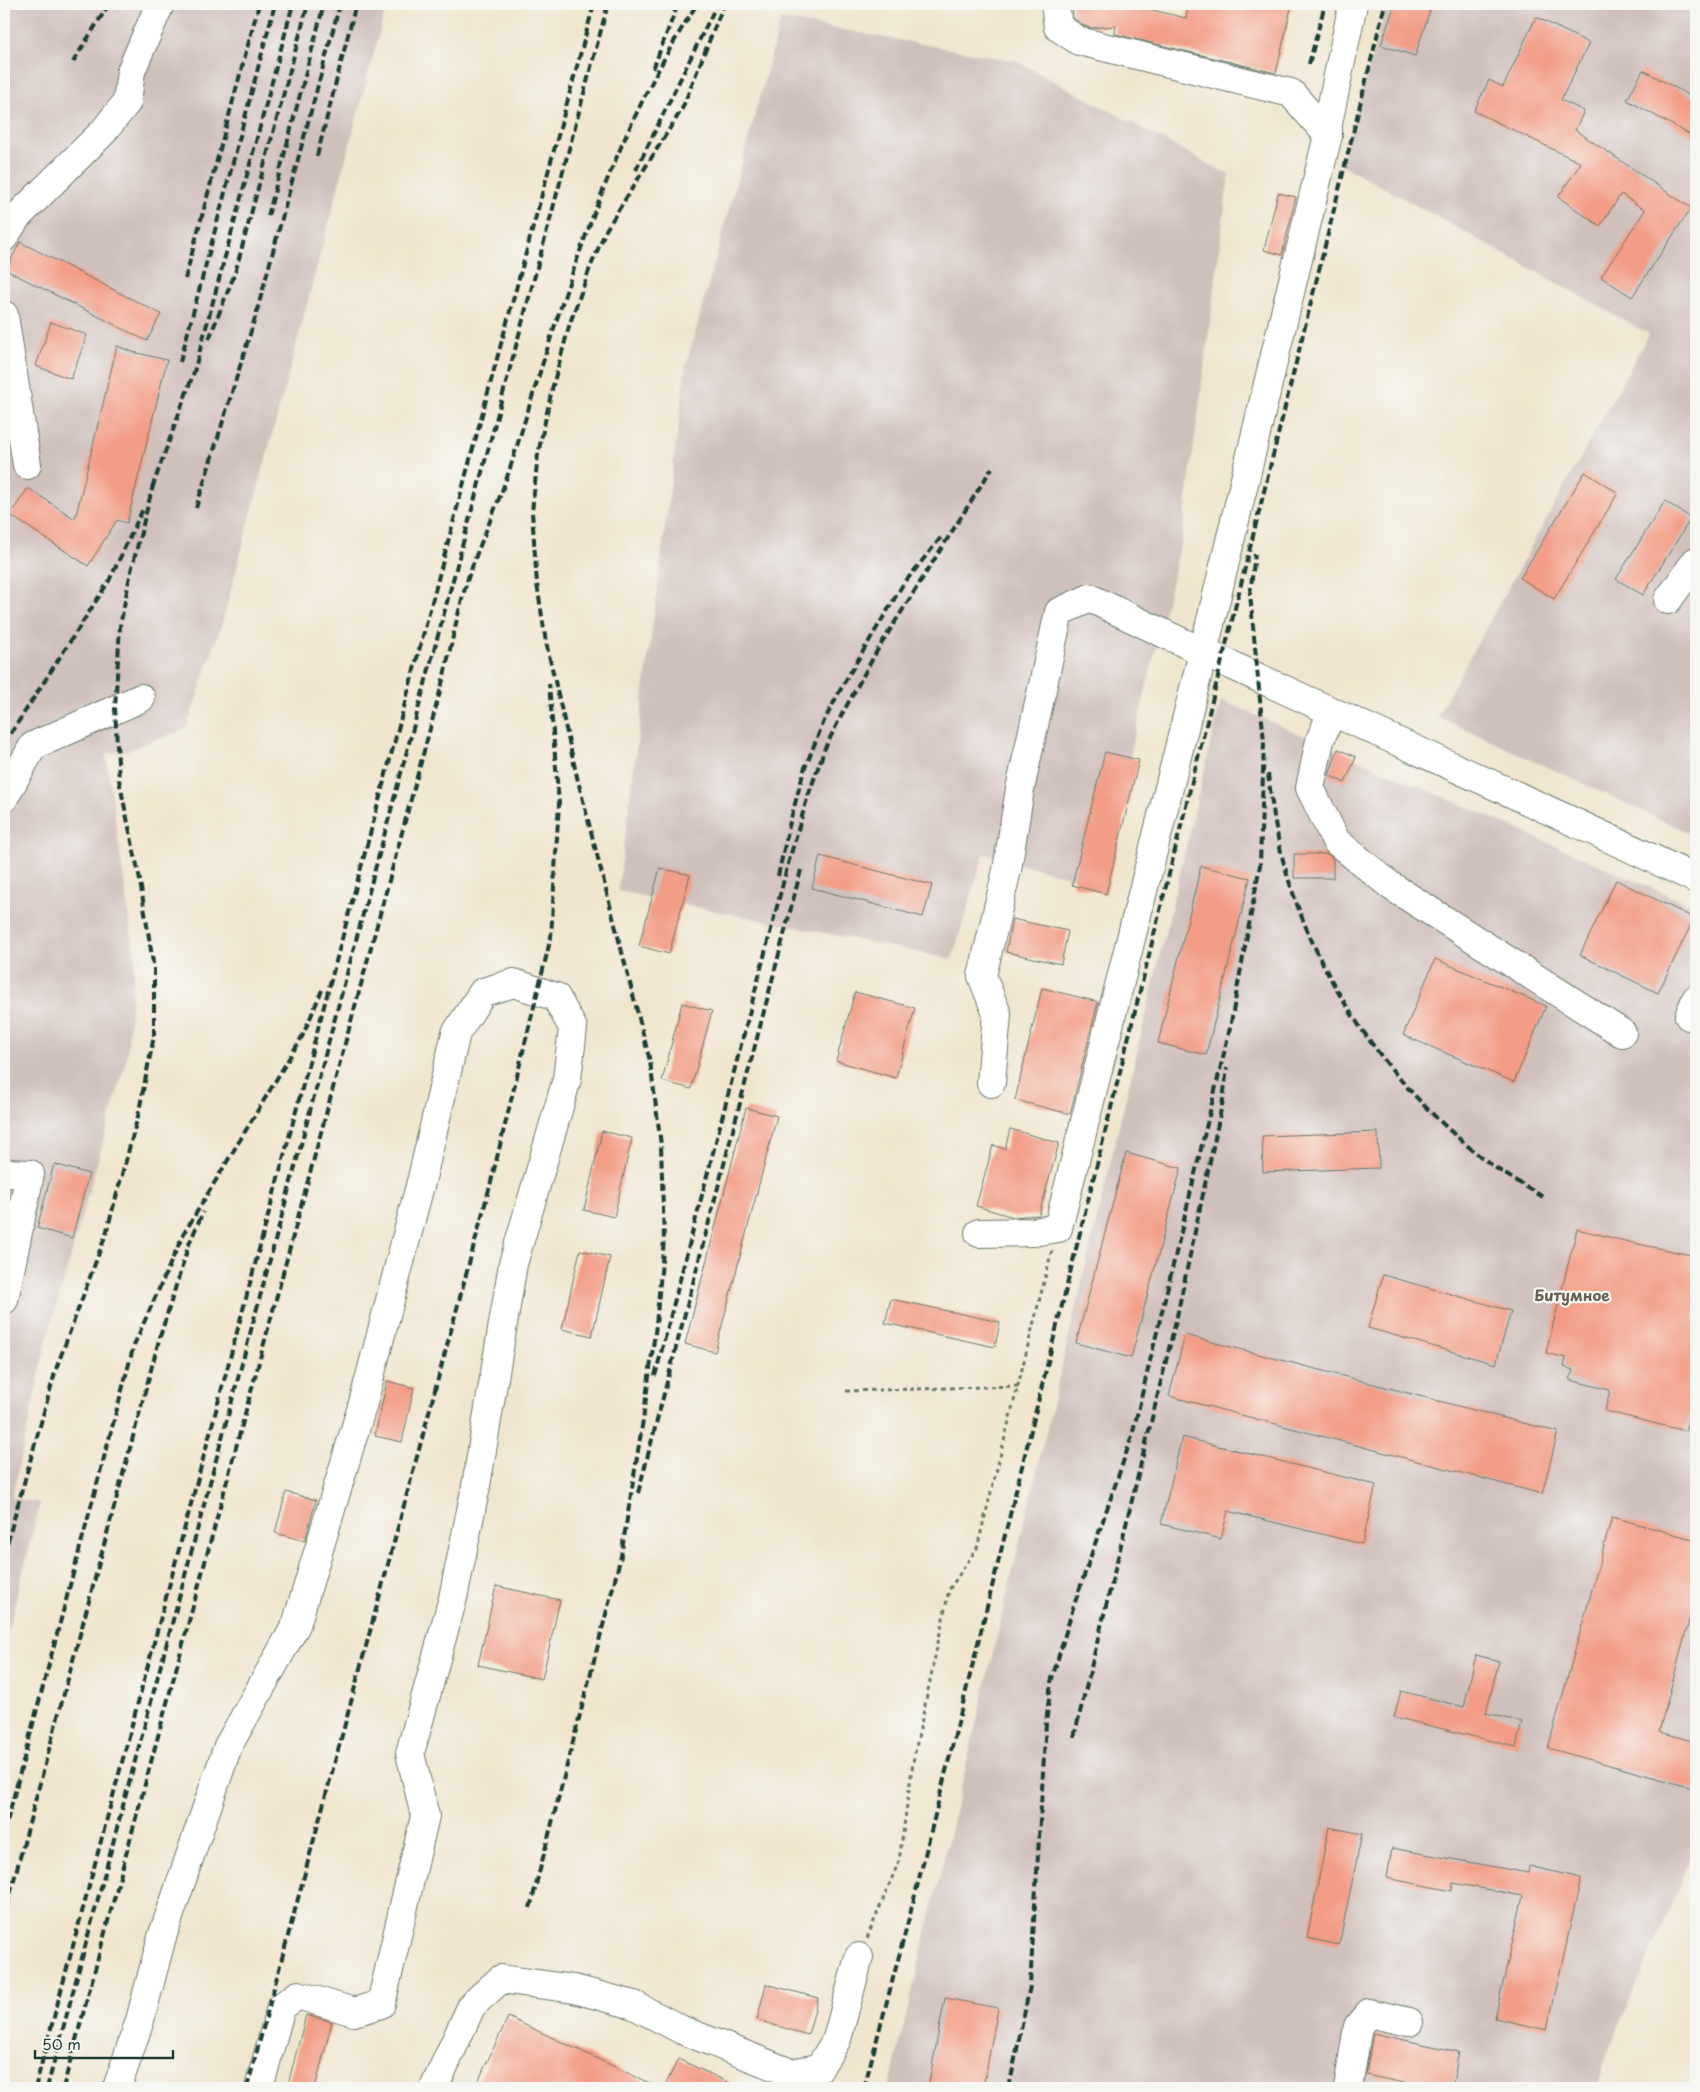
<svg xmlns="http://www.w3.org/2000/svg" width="1700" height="2092" viewBox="0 0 1700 2092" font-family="'Playpen Sans',sans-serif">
<rect width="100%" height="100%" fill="#f6f6f2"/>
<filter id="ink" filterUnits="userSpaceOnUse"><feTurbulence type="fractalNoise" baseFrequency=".02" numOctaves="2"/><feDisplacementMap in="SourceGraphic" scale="10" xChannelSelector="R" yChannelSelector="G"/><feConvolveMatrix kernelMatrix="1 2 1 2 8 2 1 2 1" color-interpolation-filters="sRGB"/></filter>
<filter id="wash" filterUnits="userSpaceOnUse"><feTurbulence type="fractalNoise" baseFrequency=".0096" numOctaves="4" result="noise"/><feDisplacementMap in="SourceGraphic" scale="20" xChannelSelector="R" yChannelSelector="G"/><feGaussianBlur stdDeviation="1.12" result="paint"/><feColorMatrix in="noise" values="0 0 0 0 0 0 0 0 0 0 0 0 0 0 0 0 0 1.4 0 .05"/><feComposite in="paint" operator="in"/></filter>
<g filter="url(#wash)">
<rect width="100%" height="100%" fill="#f0e6cf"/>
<g fill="#d0c0bc">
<polygon points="4,4 387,4 223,620 186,729 126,751 106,754 135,959 127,1057 47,1340 12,1498 40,1503 4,1649"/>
<polygon points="1387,4 1696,4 1696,836 1437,716 1649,334 1341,164"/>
<polygon points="781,19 1017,61 1229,175 1182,539 1099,885 984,854 952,959 618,891 686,366"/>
<polygon points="1221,700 1696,907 1696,1846 1601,2069 1597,2088 889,2088"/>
</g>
<g id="blocks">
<g fill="#f39d86">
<polygon points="1072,4 1127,4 1186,18 1189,4 1292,4 1276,73 1115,34 1116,26 1091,28 1085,26 1073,18"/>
<polygon points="1395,4 1432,4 1415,56 1381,45"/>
<polygon points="1536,17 1589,43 1561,100 1584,111 1575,130 1691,208 1632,297 1601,277 1645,210 1621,194 1600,226 1558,197 1581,163 1474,111 1489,80 1503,87"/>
<polygon points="1643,70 1696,99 1696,138 1627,100"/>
<polygon points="1278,193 1296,197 1282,255 1264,250"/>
<polygon points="20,242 161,314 147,341 6,270"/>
<polygon points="51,322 87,335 71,379 36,366"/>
<polygon points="117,346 133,352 167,360 127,523 117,520 88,566 10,515 28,488 75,519"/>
<polygon points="1585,472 1618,493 1554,599 1520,578"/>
<polygon points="1665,501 1691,518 1643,595 1616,579"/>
<polygon points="1338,749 1356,757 1345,783 1329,775"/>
<polygon points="1105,752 1139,760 1106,894 1072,885"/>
<polygon points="1294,854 1327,854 1333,859 1333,878 1294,878"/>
<polygon points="820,856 932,885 923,917 812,888"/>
<polygon points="1201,866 1250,878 1206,1055 1158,1043"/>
<polygon points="660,868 690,875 669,954 639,946"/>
<polygon points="1616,880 1694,918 1658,993 1580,955"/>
<polygon points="1012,919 1068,931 1061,964 1006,952"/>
<polygon points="1435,959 1546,1006 1514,1082 1403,1035"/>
<polygon points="1042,988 1098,1002 1070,1114 1015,1100"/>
<polygon points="855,992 915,1008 896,1078 836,1061"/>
<polygon points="682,1003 712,1011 691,1089 662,1081"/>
<polygon points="746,1108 777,1116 715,1352 685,1344"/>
<polygon points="1010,1129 1059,1143 1039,1215 1013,1217 976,1206 993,1145 1005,1149"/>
<polygon points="602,1131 632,1138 614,1217 584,1210"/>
<polygon points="1378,1132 1379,1168 1263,1172 1262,1136"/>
<polygon points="1126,1153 1181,1168 1131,1358 1076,1343"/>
<polygon points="54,1164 89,1174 72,1238 37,1228"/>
<polygon points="1577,1229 1633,1243 1696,1256 1696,1390 1685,1431 1605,1411 1610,1390 1570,1380 1573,1370 1564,1367 1566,1358 1546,1353"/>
<polygon points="580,1250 610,1257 592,1336 562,1329"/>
<polygon points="1383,1275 1511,1311 1496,1364 1368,1328"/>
<polygon points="891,1299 1000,1322 995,1347 885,1323"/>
<polygon points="1185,1335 1558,1432 1542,1494 1169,1396"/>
<polygon points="387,1381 414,1388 402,1442 375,1436"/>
<polygon points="1182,1437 1376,1485 1362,1544 1228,1511 1221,1539 1161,1524"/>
<polygon points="286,1492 316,1500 305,1541 275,1533"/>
<polygon points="1612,1517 1696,1540 1696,1607 1693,1606 1659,1732 1696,1742 1696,1789 1548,1748"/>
<polygon points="496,1586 560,1600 542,1679 478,1665"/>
<polygon points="1476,1655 1499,1661 1486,1713 1522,1722 1516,1747 1394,1717 1401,1691 1464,1707"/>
<polygon points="1329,1827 1362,1834 1339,1945 1307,1938"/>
<polygon points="1392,1848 1528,1873 1529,1866 1581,1878 1547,2030 1495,2018 1523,1896 1453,1883 1452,1891 1387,1878"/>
<polygon points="766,1984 818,1998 808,2035 757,2020"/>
<polygon points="945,1998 998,2008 983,2088 928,2088"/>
<polygon points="306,2015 332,2022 315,2088 287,2088"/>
<polygon points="508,2017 660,2088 475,2088"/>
<polygon points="1373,2033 1459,2052 1452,2088 1428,2088 1366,2075"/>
<polygon points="678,2059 741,2088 664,2088"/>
</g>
</g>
</g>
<g filter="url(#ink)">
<use href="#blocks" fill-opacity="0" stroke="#68786a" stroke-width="1"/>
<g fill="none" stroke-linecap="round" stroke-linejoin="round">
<defs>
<g id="minor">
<polyline points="1328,135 1328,123 1353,4"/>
<polyline points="4,237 17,217 103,132 127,102 131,71 160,4"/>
<polyline points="4,315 27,465"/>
<polyline points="1668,600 1696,561"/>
<polyline points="1332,712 1320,740 1310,788 1336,841 1391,886 1622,1033"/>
<polyline points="4,798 33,746 141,698"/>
<polyline points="1689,1016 1696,999"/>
<path d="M991 1083 997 1014 982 976 1007 870 1020 789 1059 612 1090 598C1290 696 1495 783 1696 879"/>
<polyline points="4,1173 30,1174 4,1300"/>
<polyline points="979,1233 1033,1232 1058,1228 1203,653 1328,135 1291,93 1079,41 1058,27 1055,4"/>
<polyline points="117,2088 140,2020 162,1937 228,1746 296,1625 363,1403 422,1178 456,1033 483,992 514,983 556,997 573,1028 567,1079 513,1264 476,1486 453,1598 410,1753 425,1816 381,2004 354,2012 298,1995 281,2007 259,2088"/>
<polyline points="434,2088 472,2005 501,1979 574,1989 634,2005 682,2030 791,2073 819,2068 837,2039 859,1957"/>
<polyline points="1348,2088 1358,2026 1369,2013 1409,2022"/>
</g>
</defs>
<use href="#minor" stroke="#68786a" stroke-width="30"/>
<g stroke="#68786a" stroke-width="3" stroke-dasharray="4 4" stroke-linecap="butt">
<polyline points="846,1391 1018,1386"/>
<polyline points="867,1938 899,1861 913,1762 949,1590 977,1548 1052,1250"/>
</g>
<use href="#minor" stroke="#fff" stroke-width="28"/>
<g stroke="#1f3d34" stroke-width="4" stroke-dasharray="8 4" stroke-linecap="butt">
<polyline points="4,16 12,4"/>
<polyline points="73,62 109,4"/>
<polyline points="1309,64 1325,4"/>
<polyline points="653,69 678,4"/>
<polyline points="317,156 356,4"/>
<polyline points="636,170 716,6"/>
<polyline points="268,216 324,4"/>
<polyline points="185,279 259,4"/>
<polyline points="209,339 235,273 308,4"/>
<polyline points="180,362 275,4"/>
<polyline points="152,488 194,372 293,4"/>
<polyline points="196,508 255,318 340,4"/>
<polyline points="4,744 109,581 143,509"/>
<path d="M1268 774C1272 804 1276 834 1284 864 1317 982 1389 1085 1485 1160 1504 1175 1526 1186 1546 1199"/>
<polyline points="778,876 789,826 804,770 824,721 844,683 902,586 942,536"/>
<polyline points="655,1376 788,864 807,799 825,748 842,714 878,649 992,468"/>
<polyline points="638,1493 802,866"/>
<polyline points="4,1554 56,1369 106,1234 138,1116 154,1036 154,969 139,875 119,780 115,709 120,626 131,571 154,482"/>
<polyline points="1074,1737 1177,1316 1223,1100 1227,1068"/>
<polyline points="4,1833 134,1345 183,1235 303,1035 322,990"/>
<polyline points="530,1908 621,1556 643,1420 656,1325 664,1240 661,1145 650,1061 578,781 546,642 537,584 532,512 538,454 552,389 570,323 590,268 606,230 682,109 724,4"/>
<polyline points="4,1917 159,1340 189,1244 203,1212"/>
<polyline points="35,2088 495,366 594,4"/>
<polyline points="47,2088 608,4"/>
<path d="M63 2088 441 688C450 652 457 614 468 578 481 539 500 501 512 462 561 305 607 143 697 4"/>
<polyline points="247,2088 491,1182 551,937 559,804 549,684"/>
<polyline points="864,2088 913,1903 1003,1543 1385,4"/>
<polyline points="1009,2088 1030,1986 1046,1723 1051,1682 1073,1608 1132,1436 1230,1028 1260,865 1264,742 1250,594 1255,554"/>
</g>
</g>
</g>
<g text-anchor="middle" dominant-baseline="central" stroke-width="4.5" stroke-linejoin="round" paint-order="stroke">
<g font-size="15" font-weight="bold" fill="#695f51" stroke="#f6f6f2">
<text x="1572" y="1294">Битумное</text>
</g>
</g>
<rect width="1700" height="2092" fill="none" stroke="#f6f6f2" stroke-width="20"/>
<path d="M35 2050v8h138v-8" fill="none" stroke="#1f3d34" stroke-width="2.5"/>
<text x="42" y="2050" font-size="15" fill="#1f3d34" stroke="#f6f6f2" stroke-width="4" paint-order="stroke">50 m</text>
</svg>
